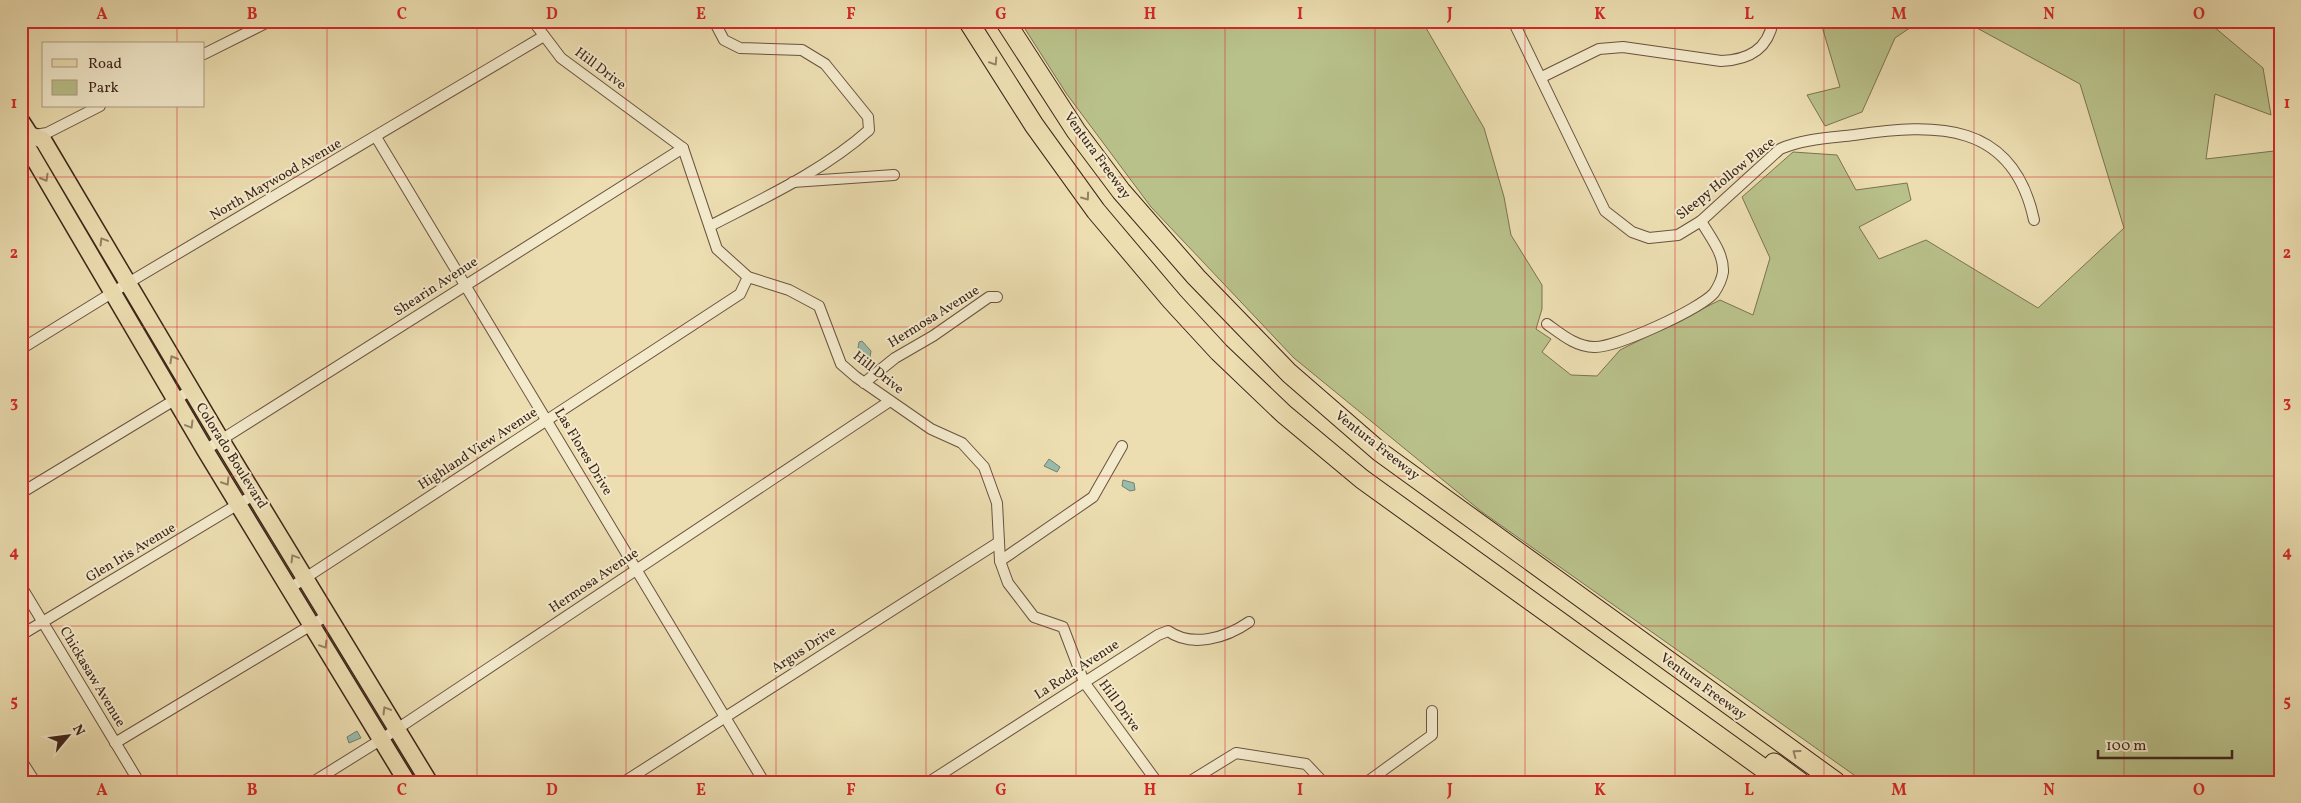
<svg xmlns="http://www.w3.org/2000/svg" width="2301" height="803" viewBox="0 0 2301 803" font-family="Vollkorn,serif">
<rect width="100%" height="100%" fill="#ecdeb1"/>
<filter id="stains"><feTurbulence type="fractalNoise" baseFrequency=".004" numOctaves="4"/><feColorMatrix values="0 0 0 0 .2 0 0 0 0 .09 0 0 0 0 .02 0 0 0 .5 -.17"/></filter>
<radialGradient id="worn" r=".72"><stop offset=".6" stop-color="#630" stop-opacity="0"/><stop offset="1" stop-color="#630" stop-opacity=".3"/></radialGradient>
<g fill="#b9c18a" stroke="#7c7352">
<polygon points="1020,21 1422,21 1484,128 1504,197 1511,235 1542,285 1542,309 1536,329 1551,339 1542,352 1571,375 1597,376 1620,350 1720,300 1753,315 1770,258 1742,197 1793,152 1837,155 1856,190 1907,183 1911,200 1859,227 1879,259 1926,240 2038,308 2124,228 2080,84 1964,21 2207,21 2263,68 2271,115 2215,94 2206,159 2274,151 2280,164 2280,782 1864,782 1482,512 1294,358 1151,207 1066,93"/>
<polygon points="1824,21 1920,21 1895,38 1862,112 1825,126 1807,95 1840,87 1823,30"/>
</g>
<g fill="#99bcac" stroke="#758072">
<polygon points="862,341 871,351 870,357 858,348 859,342"/>
<polygon points="1049,459 1060,467 1057,472 1044,466"/>
<polygon points="1123,480 1134,483 1135,490 1130,491 1122,486"/>
<polygon points="357,731 361,738 349,743 347,737"/>
</g>
<g fill="none" stroke-linecap="round" stroke-linejoin="round">
<defs>
<g id="street">
<polyline points="533,21 561,58 683,148 717,249 748,277 789,290 819,306 841,364 856,377 931,429 962,443 984,467 997,503 1000,561 1008,583 1034,617 1063,627 1084,682 1157,782"/>
<path d="M1513 21 1605 211 1632 232 1649 238 1678 235 1701 221 1780 149C1803 139 1829 138 1854 135 1936 123 2013 121 2034 220"/>
<polyline points="204,54 270,21"/>
<path d="M1542 77 1599 49 1623 47 1721 61C1748 60 1768 50 1773 21"/>
<polyline points="35,135 47,133 100,106"/>
<polyline points="376,137 764,782"/>
<polyline points="793,182 894,175"/>
<path d="M710 226C764 198 823 171 869 130L868 117 825 64 802 50 740 48 724 40 714 21"/>
<path d="M1547 324C1561 334 1576 347 1594 347 1616 348 1700 309 1714 293 1718 287 1722 279 1723 272 1724 253 1710 237 1701 221"/>
<polyline points="21,349 128,283 544,36"/>
<polyline points="864,383 895,358 933,336 989,297 997,297"/>
<polyline points="205,450 683,148"/>
<polyline points="21,493 191,390"/>
<polyline points="1000,561 1093,497 1122,446"/>
<polyline points="21,586 139,782"/>
<polyline points="290,588 740,294 748,277"/>
<polyline points="21,635 255,494"/>
<polyline points="115,743 328,615"/>
<polyline points="21,760 35,782"/>
<polyline points="313,782 382,739 890,401"/>
<polyline points="624,782 999,542"/>
<path d="M929 782 1158 635 1168 631C1192 648 1226 638 1249 622"/>
<polyline points="1189,782 1236,753 1306,764 1323,782"/>
<polyline points="1367,782 1432,735 1432,711"/>
</g>
<g id="primary">
<polyline points="21,121 30,135 43,140 46,145 221,440 429,782"/>
<polyline points="30,135 26,145 205,450 407,782"/>
</g>
<g id="highway">
<polyline points="968,21 1034,125 1096,211 1172,301 1219,352 1284,414 1362,479 1782,782"/>
<polyline points="1005,21 1076,131 1121,191 1196,277 1289,373 1380,452 1836,782"/>
<polyline points="1774,763 1800,782"/>
</g>
</defs>
<use href="#street" stroke="#6a5340" stroke-width="12"/>
<use href="#primary" stroke="#3e251a" stroke-width="19"/>
<use href="#highway" stroke="#3e251a" stroke-width="21"/>
<use href="#street" stroke="#f3eacc" stroke-width="10"/>
<use href="#primary" stroke="#ecdeb1" stroke-width="16"/>
<use href="#highway" stroke="#ecdeb1" stroke-width="19"/>
</g>
<defs><path id="oneway-chevron" d="M-2-3.5L2.5 0L-2 3.5" fill="none" stroke-width="1.6" stroke-linecap="round" stroke-linejoin="round" transform="scale(1.25)"/></defs>
<g stroke="#958266">
<use href="#oneway-chevron" transform="translate(994 62) rotate(57)"/>
<use href="#oneway-chevron" transform="translate(45 178) rotate(60)"/>
<use href="#oneway-chevron" transform="translate(1086 197) rotate(54)"/>
<use href="#oneway-chevron" transform="translate(103 241) rotate(-121)"/>
<use href="#oneway-chevron" transform="translate(173 359) rotate(-120)"/>
<use href="#oneway-chevron" transform="translate(190 425) rotate(59)"/>
<use href="#oneway-chevron" transform="translate(226 482) rotate(58)"/>
<use href="#oneway-chevron" transform="translate(294 558) rotate(-121)"/>
<use href="#oneway-chevron" transform="translate(324 645) rotate(58)"/>
<use href="#oneway-chevron" transform="translate(386 710) rotate(-121)"/>
<use href="#oneway-chevron" transform="translate(1796 753) rotate(-144)"/>
</g>
<path fill="none" stroke="#d62828" stroke-width="1" stroke-opacity="0.55" d="M177 21V44M327 21V782M477 21V782M626 21V782M776 21V782M926 21V782M1076 21V782M1225 21V782M1375 21V782M1525 21V782M1675 21V782M1824 21V782M1974 21V782M2124 21V782M177 106V782M21 177H2280M21 327H2280M21 476H2280M21 626H2280"/>
<g text-anchor="middle" dominant-baseline="central" stroke-width="4" stroke-linejoin="round" paint-order="stroke">
<g font-size="14" fill="#3e251a" stroke="#f3eacc">
<text transform="translate(600 69) rotate(37)">Hill Drive</text>
<text transform="translate(1097 156) rotate(54)">Ventura Freeway</text>
<text transform="translate(1726 179) rotate(-39)">Sleepy Hollow Place</text>
<text transform="translate(276 180) rotate(-30)">North Maywood Avenue</text>
<text transform="translate(436 287) rotate(-33)">Shearin Avenue</text>
<text transform="translate(934 317) rotate(-32)">Hermosa Avenue</text>
<text transform="translate(878 373) rotate(38)">Hill Drive</text>
<text transform="translate(1377 446) rotate(38)">Ventura Freeway</text>
<text transform="translate(478 449) rotate(-33)">Highland View Avenue</text>
<text transform="translate(583 452) rotate(59)">Las Flores Drive</text>
<text transform="translate(231 456) rotate(58)">Colorado Boulevard</text>
<text transform="translate(131 553) rotate(-31)">Glen Iris Avenue</text>
<text transform="translate(594 581) rotate(-34)">Hermosa Avenue</text>
<text transform="translate(804 650) rotate(-33)">Argus Drive</text>
<text transform="translate(1077 670) rotate(-33)">La Roda Avenue</text>
<text transform="translate(92 677) rotate(59)">Chickasaw Avenue</text>
<text transform="translate(1703 687) rotate(36)">Ventura Freeway</text>
<text transform="translate(1119 706) rotate(54)">Hill Drive</text>
</g>
</g>
<rect width="2301" height="803" fill="none" stroke="#ecdeb1" stroke-width="55"/>
<rect x="42" y="42" width="162" height="65" fill="#f3eacc" stroke="#ab9b85"/>
<rect x="52" y="59" width="25" height="8" fill="#ecdeb1" stroke="#ab9b85"/>
<text x="88" y="68" font-size="15" fill="#3e251a">Road</text>
<rect x="52" y="80" width="25" height="15" fill="#b9c18a" stroke="#ab9b85"/>
<text x="88" y="92" font-size="15" fill="#3e251a">Park</text>
<g transform="translate(68 736) rotate(61)" stroke="#f3eacc" stroke-width="4" paint-order="stroke">
<path d="M0-4L9 19L0 12L-9 19Z" fill="#3e251a"/>
<text y="-8" font-size="14" font-weight="bold" text-anchor="middle" fill="#3e251a">N</text>
</g>
<path d="M2098 750v8h134v-8" fill="none" stroke="#3e251a" stroke-width="2.5"/>
<text x="2106" y="750" font-size="15" fill="#3e251a" stroke="#f3eacc" stroke-width="4" paint-order="stroke">100 m</text>
<rect x="28" y="28" width="2246" height="748" fill="none" stroke="#d62828" stroke-width="2"/>
<g font-size="16" text-anchor="middle" font-weight="bold" fill="#d62828">
<text x="102" y="19">A</text>
<text x="252" y="19">B</text>
<text x="402" y="19">C</text>
<text x="552" y="19">D</text>
<text x="701" y="19">E</text>
<text x="851" y="19">F</text>
<text x="1001" y="19">G</text>
<text x="1150" y="19">H</text>
<text x="1300" y="19">I</text>
<text x="1450" y="19">J</text>
<text x="1600" y="19">K</text>
<text x="1749" y="19">L</text>
<text x="1899" y="19">M</text>
<text x="2049" y="19">N</text>
<text x="2199" y="19">O</text>
<text x="14" y="108">1</text>
<text x="2287" y="108">1</text>
<text x="14" y="258">2</text>
<text x="2287" y="258">2</text>
<text x="14" y="407">3</text>
<text x="2287" y="407">3</text>
<text x="14" y="557">4</text>
<text x="2287" y="557">4</text>
<text x="14" y="706">5</text>
<text x="2287" y="706">5</text>
<text x="102" y="795">A</text>
<text x="252" y="795">B</text>
<text x="402" y="795">C</text>
<text x="552" y="795">D</text>
<text x="701" y="795">E</text>
<text x="851" y="795">F</text>
<text x="1001" y="795">G</text>
<text x="1150" y="795">H</text>
<text x="1300" y="795">I</text>
<text x="1450" y="795">J</text>
<text x="1600" y="795">K</text>
<text x="1749" y="795">L</text>
<text x="1899" y="795">M</text>
<text x="2049" y="795">N</text>
<text x="2199" y="795">O</text>
</g>
<rect width="100%" height="100%" filter="url(#stains)"/>
<rect width="100%" height="100%" fill="url(#worn)"/>
</svg>
